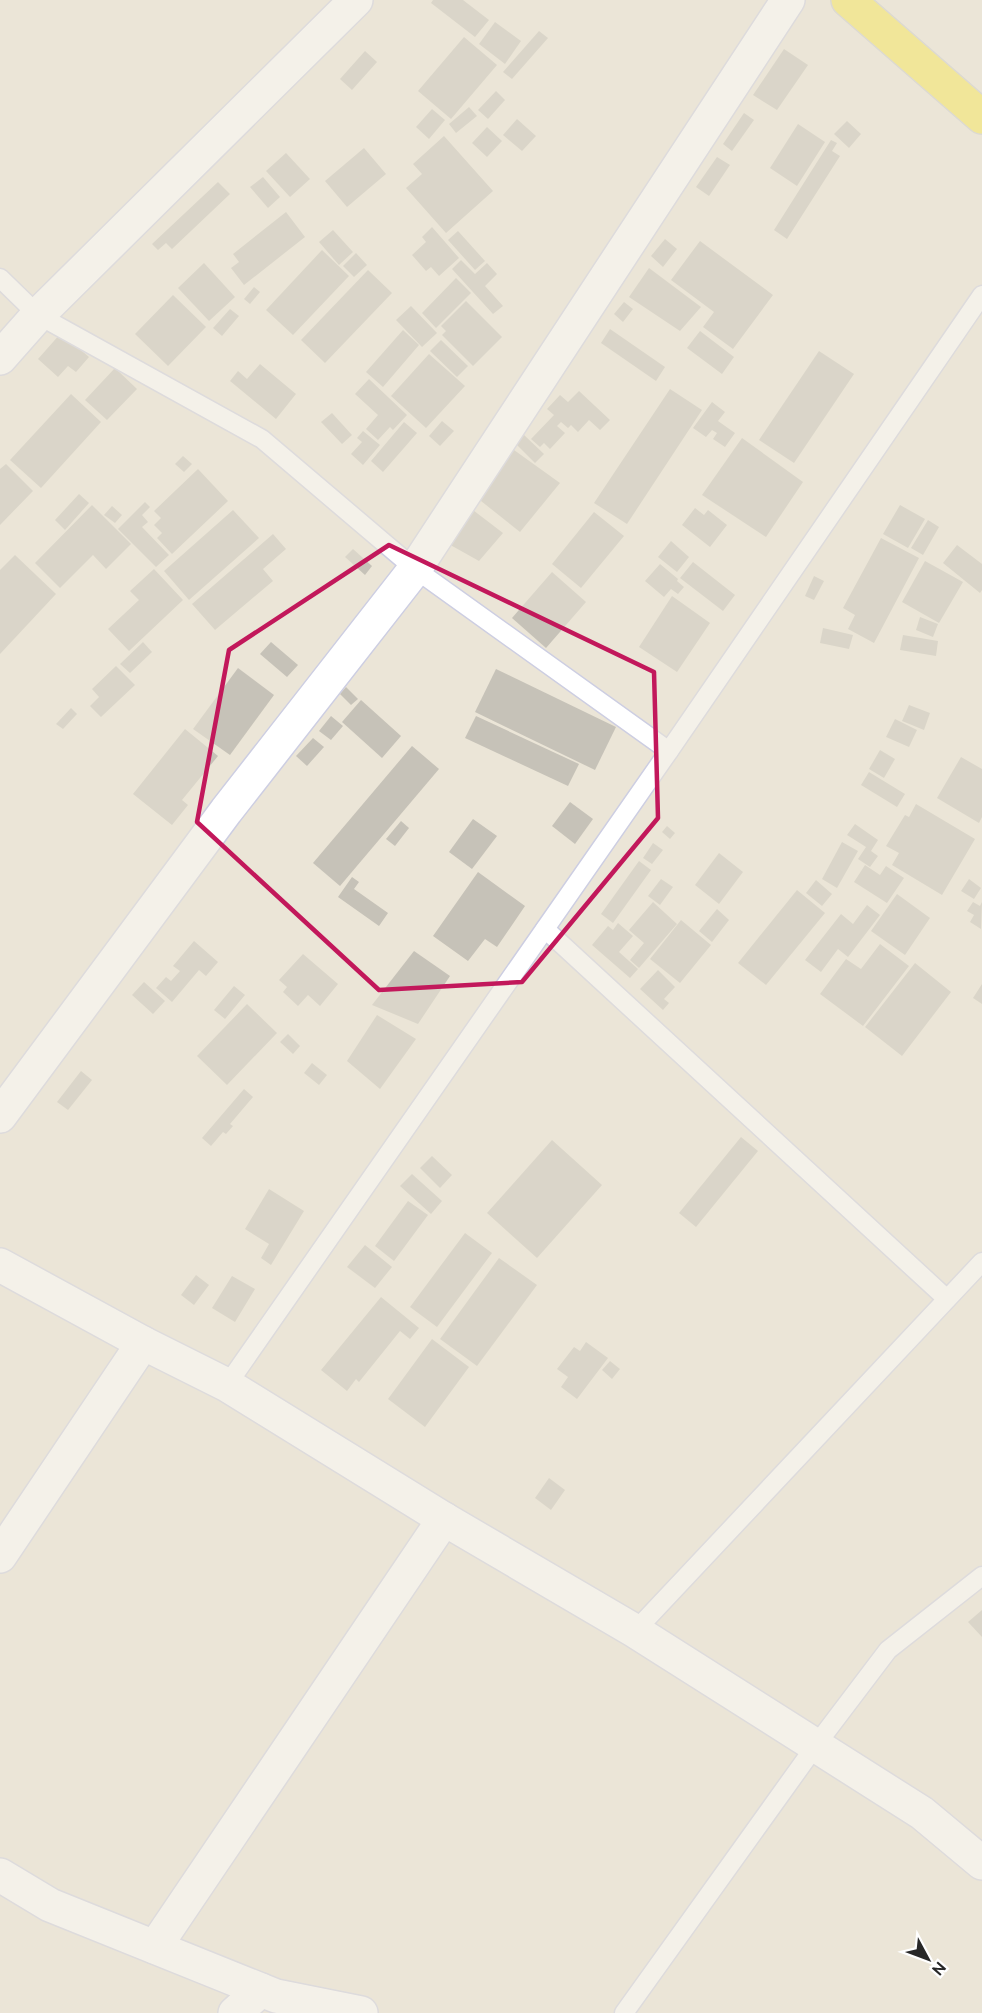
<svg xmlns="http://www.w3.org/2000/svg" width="982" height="2013" viewBox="0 0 982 2013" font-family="Ubuntu,sans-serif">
<rect width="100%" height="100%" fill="#ebe5d7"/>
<g fill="#c6c2b8">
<polygon points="433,0 463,0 489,20 475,37 431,3"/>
<polygon points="495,22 521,41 505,64 479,44"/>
<polygon points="539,31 548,38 512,79 503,72"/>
<polygon points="464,37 497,65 451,119 418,91"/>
<polygon points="784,49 808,65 777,110 753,95"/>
<polygon points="365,51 377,62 352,90 340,79"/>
<polygon points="496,91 505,100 488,119 478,110"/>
<polygon points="469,107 477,116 456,133 449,124"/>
<polygon points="432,109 445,120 429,139 416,127"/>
<polygon points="744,113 754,120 732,151 723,144"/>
<polygon points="517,119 536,136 522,151 503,135"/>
<polygon points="847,121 861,134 849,148 834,134"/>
<polygon points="798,124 825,142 797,186 770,168"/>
<polygon points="487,127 502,141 487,157 472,143"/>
<polygon points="444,136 493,191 446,233 406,188 422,174 413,164"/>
<polygon points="831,140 837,143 832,151 840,156 787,239 774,230"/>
<polygon points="364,148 386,174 347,207 325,181"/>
<polygon points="286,153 310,179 290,197 266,171"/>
<polygon points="717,157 730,165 709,196 696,187"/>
<polygon points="263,177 280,197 268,208 250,187"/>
<polygon points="218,182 230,194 172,249 166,243 158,250 152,244"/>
<polygon points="286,212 305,237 244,285 231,268 239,262 233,254"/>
<polygon points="432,227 459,258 439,276 431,267 426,271 412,255 426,242 422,237"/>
<polygon points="333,230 353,252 339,265 319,242"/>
<polygon points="458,231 485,261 475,270 448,240"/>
<polygon points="665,239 677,249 663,267 651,256"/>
<polygon points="700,241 773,295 733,349 703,327 714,312 671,280"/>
<polygon points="322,250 349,276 293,335 266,310"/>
<polygon points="356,253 367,265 354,277 343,266"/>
<polygon points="461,260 475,274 487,263 497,274 485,286 503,306 493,314 452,269"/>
<polygon points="204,263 235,297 209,321 178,288"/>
<polygon points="649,268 701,307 680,331 629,297"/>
<polygon points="368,270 392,293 325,363 301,340"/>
<polygon points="456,278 471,293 436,328 422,313"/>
<polygon points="254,287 260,292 250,304 244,299"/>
<polygon points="173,295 206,327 168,366 135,334"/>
<polygon points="466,301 502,337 473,366 442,335 446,331 441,326"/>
<polygon points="624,302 633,309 623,322 614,314"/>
<polygon points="411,306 437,333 422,347 396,320"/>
<polygon points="230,309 239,316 222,336 213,328"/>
<polygon points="610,329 665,367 656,381 601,343"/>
<polygon points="403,330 419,345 383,387 366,372"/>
<polygon points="700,331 734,357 722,374 687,348"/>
<polygon points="61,333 89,357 76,372 68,366 58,377 38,359"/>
<polygon points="441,340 468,366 457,377 430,351"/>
<polygon points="819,351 854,374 794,463 759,440"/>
<polygon points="429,354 465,386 426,428 391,396"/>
<polygon points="260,364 296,394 276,419 230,381 238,371 247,379"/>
<polygon points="115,368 137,389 107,420 85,400"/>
<polygon points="369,379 407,415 393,430 390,427 378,440 366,429 378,415 355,394"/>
<polygon points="670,389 702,410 627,524 594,503"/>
<polygon points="579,391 610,420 600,430 589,420 578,432 571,425 568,428 561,422 557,426 565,433 550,449 544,443 540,447 531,439 554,415 547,409 560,395 568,402"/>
<polygon points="71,394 101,422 41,488 10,460"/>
<polygon points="712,402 725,412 718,421 735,433 725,447 713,439 717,433 712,430 706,437 693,428"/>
<polygon points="332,413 352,435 342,444 321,422"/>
<polygon points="442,421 454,431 440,446 429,436"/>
<polygon points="404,422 417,433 383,472 371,461"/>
<polygon points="363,431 380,445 363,465 351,454 362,442 357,438"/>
<polygon points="523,434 544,454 535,463 515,443"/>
<polygon points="742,438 803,482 766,537 702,495"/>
<polygon points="514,450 560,483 520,532 476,497"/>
<polygon points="183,456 192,464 184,472 175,464"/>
<polygon points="6,464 33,491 0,525 0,469"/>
<polygon points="198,469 228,501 172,554 157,538 162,533 154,525 161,518 154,511"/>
<polygon points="79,494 89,503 65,530 55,520"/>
<polygon points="145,502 150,507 142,515 148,522 142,527 169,555 156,567 118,529"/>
<polygon points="92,505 131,544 106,569 93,555 60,588 35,563"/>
<polygon points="900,505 925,519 908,548 883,534"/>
<polygon points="112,506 122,515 115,523 104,515"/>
<polygon points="469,507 503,533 479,561 445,542"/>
<polygon points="695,508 704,515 708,510 727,525 710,547 682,525"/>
<polygon points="233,510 259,538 189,600 164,571"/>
<polygon points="594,512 624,536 581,588 552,564"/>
<polygon points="928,520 939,527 923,555 911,548"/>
<polygon points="273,534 286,549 263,569 273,581 215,630 192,604"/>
<polygon points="881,538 919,558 874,643 848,629 855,615 843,608"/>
<polygon points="671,541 689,557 677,572 658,557"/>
<polygon points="957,545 982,564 982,590 980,593 943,563"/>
<polygon points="353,549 372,566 365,575 345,557"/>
<polygon points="15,555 56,594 0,654 0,570"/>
<polygon points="925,561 963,582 939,623 902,602"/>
<polygon points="693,562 735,595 723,611 680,578"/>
<polygon points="660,564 678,579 677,581 684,587 678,594 671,589 664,597 645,581"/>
<polygon points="154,569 183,600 129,651 108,629 139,600 130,591"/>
<polygon points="552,572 586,602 546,648 512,618"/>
<polygon points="814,576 824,581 814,600 805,596"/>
<polygon points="672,596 710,623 677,672 639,647"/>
<polygon points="920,617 938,624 933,637 916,630"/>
<polygon points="823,628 853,635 849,649 820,643"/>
<polygon points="903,635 938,641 936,656 900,650"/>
<polygon points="143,642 152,652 130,673 120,664"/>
<polygon points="271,642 298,665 287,677 260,654"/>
<polygon points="116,666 135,685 101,717 90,706 99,697 92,689"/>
<polygon points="238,668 274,695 230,755 193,729"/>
<polygon points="496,669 616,727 595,770 475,712"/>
<polygon points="346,687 358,699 351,705 340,694"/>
<polygon points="361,700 401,736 382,758 342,722"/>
<polygon points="909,705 930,713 924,730 902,721"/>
<polygon points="71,708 77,714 63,729 56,724"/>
<polygon points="331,716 343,726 331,740 319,731"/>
<polygon points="476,716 579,764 568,786 465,738"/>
<polygon points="895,719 917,730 909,747 886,737"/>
<polygon points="185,729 218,756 182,800 188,805 172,825 133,794"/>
<polygon points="313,738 324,747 307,766 296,756"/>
<polygon points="412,746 439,769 340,886 313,863"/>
<polygon points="880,750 895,759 884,778 869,769"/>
<polygon points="961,757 982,769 982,817 979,823 937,798"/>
<polygon points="869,772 905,794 897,807 861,785"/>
<polygon points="570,802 593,819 575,844 552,826"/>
<polygon points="916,804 975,839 942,895 892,865 899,853 886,846 905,815 909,817"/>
<polygon points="473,819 497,836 472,869 449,852"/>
<polygon points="401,821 409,828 395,846 386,839"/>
<polygon points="855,824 878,840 871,851 878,856 870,867 858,859 866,847 847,835"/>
<polygon points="667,826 675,833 670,839 662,832"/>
<polygon points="842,842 858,851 837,888 822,879"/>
<polygon points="653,843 663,850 652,864 643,858"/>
<polygon points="719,853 743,872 719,904 695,885"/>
<polygon points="639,861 651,870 613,923 601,914"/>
<polygon points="865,865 880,875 886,866 904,878 887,903 854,882"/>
<polygon points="478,872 525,906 497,947 485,939 468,961 433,936"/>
<polygon points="352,877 359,882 354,889 388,913 379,926 338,897"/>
<polygon points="661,879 673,887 660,905 648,896"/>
<polygon points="969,879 981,888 974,899 961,891"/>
<polygon points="816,880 832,894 822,906 806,893"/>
<polygon points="797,890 825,913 766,985 738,963"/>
<polygon points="897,894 930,918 905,955 871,931"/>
<polygon points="653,902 677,924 639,968 630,960 644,943 629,930"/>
<polygon points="973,902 980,906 982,902 981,929 970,922 974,915 967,911"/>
<polygon points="867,905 880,915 848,957 838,949 821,972 805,960 841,914 853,924"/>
<polygon points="717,909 729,920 712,942 699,931"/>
<polygon points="681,920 711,945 680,983 650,959"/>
<polygon points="618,923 633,936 619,952 638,969 630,978 592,945 608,926 613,930"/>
<polygon points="194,941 218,962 206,976 199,970 172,1002 156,988 166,977 171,981 180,971 173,966"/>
<polygon points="880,944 909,966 863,1026 820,994 846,959 861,969"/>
<polygon points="414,951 450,976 418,1024 372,1005"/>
<polygon points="303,954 338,984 320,1006 308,995 298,1006 283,992 287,987 279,980"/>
<polygon points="915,963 951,992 902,1056 865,1027"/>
<polygon points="658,970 675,987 664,999 669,1003 663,1010 640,989"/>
<polygon points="144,982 165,1001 153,1014 132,995"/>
<polygon points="982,984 982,1004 973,998"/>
<polygon points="234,986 245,995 225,1019 214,1010"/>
<polygon points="247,1004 277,1033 227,1085 197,1056"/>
<polygon points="377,1015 416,1039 380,1089 347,1061"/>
<polygon points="288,1034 300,1046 293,1054 280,1042"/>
<polygon points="312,1063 327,1075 319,1085 304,1073"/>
<polygon points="81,1071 92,1080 68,1110 57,1102"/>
<polygon points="244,1089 253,1097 230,1124 233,1126 226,1134 223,1132 211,1146 202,1138"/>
<polygon points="741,1137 758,1151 696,1227 679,1213"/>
<polygon points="552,1140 602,1185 537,1258 487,1213"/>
<polygon points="432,1156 452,1175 440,1188 420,1168"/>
<polygon points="412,1174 442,1201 431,1214 400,1186"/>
<polygon points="269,1189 304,1211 271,1265 261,1258 269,1244 245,1229"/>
<polygon points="408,1201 428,1215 394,1261 375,1246"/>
<polygon points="465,1233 492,1253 437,1327 410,1307"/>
<polygon points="365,1245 392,1267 375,1288 347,1267"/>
<polygon points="499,1258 537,1285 477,1366 440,1339"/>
<polygon points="196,1275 209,1285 194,1305 181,1295"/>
<polygon points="232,1276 255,1289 235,1322 212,1308"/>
<polygon points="381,1297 419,1328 410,1339 400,1331 359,1382 356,1379 347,1391 321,1370"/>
<polygon points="432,1339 469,1367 425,1427 388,1399"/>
<polygon points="586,1342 608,1358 577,1399 561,1387 568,1377 557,1369 574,1347 580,1351"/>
<polygon points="610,1361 620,1369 612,1379 602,1370"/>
<polygon points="549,1478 565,1490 551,1510 535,1498"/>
<polygon points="982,1610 982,1637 968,1622"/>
</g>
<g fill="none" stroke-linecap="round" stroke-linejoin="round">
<defs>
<g id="lane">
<polyline points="0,278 38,315 262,439 415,569 669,751"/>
<polyline points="545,929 947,1299"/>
<polyline points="227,1385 669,751 982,295"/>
<polyline points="635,1631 982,1262"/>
<polyline points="624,2013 816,1745 888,1650 982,1576"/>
</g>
<g id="street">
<polyline points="0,358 38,315 356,0"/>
<polyline points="0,1116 226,811 415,569 788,0"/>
<polyline points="0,1265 143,1343 227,1385 444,1519 635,1631 922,1813 982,1863"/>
<polyline points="0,1556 143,1343"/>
<polyline points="0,1875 50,1905 276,1996 361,2013"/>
<polyline points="155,1947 444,1519"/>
<polyline points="235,2013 261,1990"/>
</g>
<polyline id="primary" points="848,0 982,117"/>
</defs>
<use href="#lane" stroke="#cdcee2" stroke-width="21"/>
<use href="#street" stroke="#cdcee2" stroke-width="36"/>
<use href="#primary" stroke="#cbcbcb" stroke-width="36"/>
<use href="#lane" stroke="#fff" stroke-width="18"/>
<use href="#street" stroke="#fff" stroke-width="33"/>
<use href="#primary" stroke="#f8e74f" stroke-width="33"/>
</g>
<path d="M0 0H982V2013H0ZM389 545 654 672 658 818 522 982 379 990 197 822 229 650Z" fill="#ebe5d7" fill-opacity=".55" fill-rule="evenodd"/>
<path fill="none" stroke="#c2185b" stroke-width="4.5" stroke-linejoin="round" d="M389 545 654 672 658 818 522 982 379 990 197 822 229 650Z"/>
<g transform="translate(928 1959) rotate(131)" stroke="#ffffff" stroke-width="4.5" paint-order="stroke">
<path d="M0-4.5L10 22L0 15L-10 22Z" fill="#272727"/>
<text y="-9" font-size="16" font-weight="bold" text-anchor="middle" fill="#272727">N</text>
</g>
</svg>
